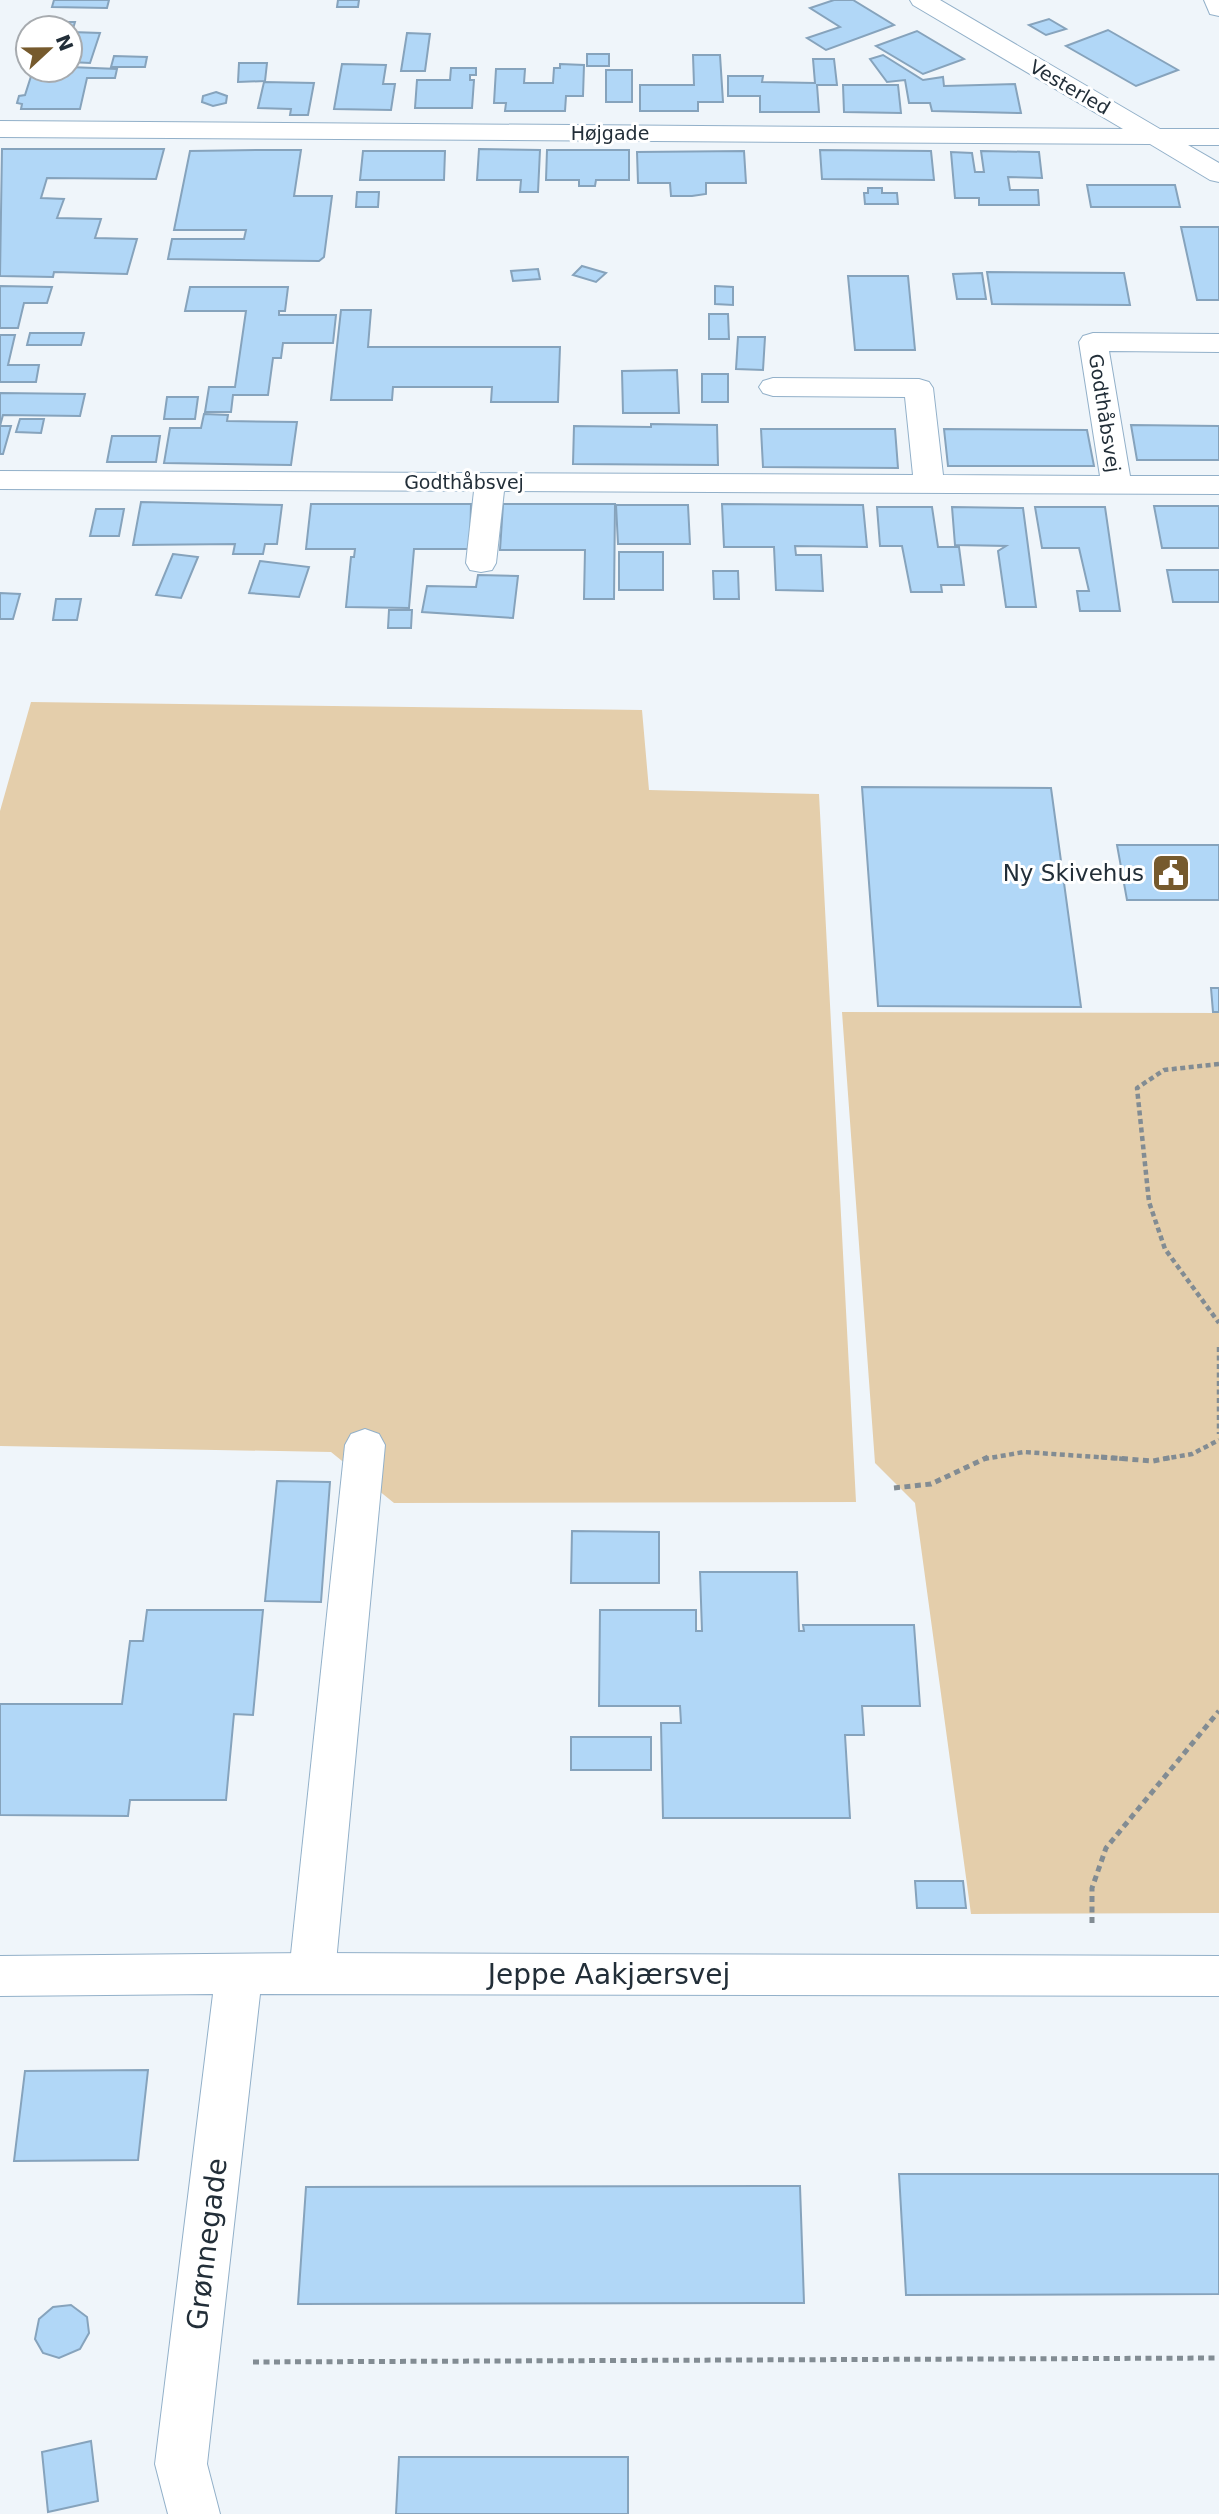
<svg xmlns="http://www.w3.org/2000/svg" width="1219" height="2514" viewBox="0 0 1219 2514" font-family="'DejaVu Sans',sans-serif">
<rect width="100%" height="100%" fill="#eff5fa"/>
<g fill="#e4ceab">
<polygon points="31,702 642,710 649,790 819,794 856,1502 394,1503 331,1452 0,1446 0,811"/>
<polygon points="842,1012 1219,1013 1219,1913 971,1914 915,1503 875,1463"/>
</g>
<g fill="#b1d7f7" stroke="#86a3bc" stroke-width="2">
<polygon points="54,0 109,0 107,8 52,7"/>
<polygon points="338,0 359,0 358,7 337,7"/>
<polygon points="834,0 853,0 894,25 826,50 807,38 840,27 810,8"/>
<polygon points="1049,19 1066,29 1046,35 1029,25"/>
<polygon points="48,22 75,22 72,32 100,33 90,63 70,62 70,28 46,28"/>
<polygon points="1108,30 1178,70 1136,86 1066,46"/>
<polygon points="917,31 964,59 923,74 876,46"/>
<polygon points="407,33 430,34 425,71 401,71"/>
<rect x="587" y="54" width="22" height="12"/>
<polygon points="693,55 720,55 723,102 698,102 698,111 640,111 640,85 694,85"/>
<polygon points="883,55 923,80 943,77 944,86 1015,84 1021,113 932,111 930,103 909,103 905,80 887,82 870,59"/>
<polygon points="114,56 147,57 145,67 111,67"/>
<polygon points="813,59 834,59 837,85 817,85 819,112 760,112 760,96 728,96 728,76 763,76 762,82 815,83"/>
<polygon points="239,63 267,63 265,81 238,82"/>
<polygon points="342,64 386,65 383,84 395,84 391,110 334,109"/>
<polygon points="560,64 584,65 583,96 566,96 565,111 505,111 506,103 494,103 496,69 525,69 524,83 553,83 554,68 560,68"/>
<polygon points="70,67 117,69 115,78 87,78 80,109 21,109 22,104 17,103 19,96 25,95 33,70 70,70"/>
<polygon points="451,68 476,68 476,75 470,75 470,80 474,80 472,108 415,108 417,80 450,80"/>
<rect x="606" y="70" width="26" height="32"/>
<polygon points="264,82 314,83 308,115 290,115 291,109 258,108"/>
<polygon points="843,85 898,85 901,113 844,112"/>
<polygon points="216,92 227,96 226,103 213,106 202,102 203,96"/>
<polygon points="2,149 164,149 156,179 47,178 41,198 64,199 57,218 101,219 95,238 137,239 127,274 54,272 53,277 0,276"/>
<polygon points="479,149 540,150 538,192 520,192 521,180 477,180"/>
<polygon points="260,150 301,150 294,196 332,196 324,257 319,261 168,259 172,239 244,239 246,230 174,230 190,151"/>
<polygon points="547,150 629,150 629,180 596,180 595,186 579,186 579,180 546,180"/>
<polygon points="820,150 931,151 934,180 822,179"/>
<polygon points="363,151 445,151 444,180 360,180"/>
<polygon points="744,151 746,183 706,183 706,194 692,196 671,196 670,183 638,183 637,152"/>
<polygon points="981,151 1039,152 1042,178 1008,177 1010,190 1038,190 1039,205 979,205 979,198 955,198 951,152 972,153 975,172 984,172"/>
<polygon points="1087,185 1175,185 1180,207 1091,207"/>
<polygon points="868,188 882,188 882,193 897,193 898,204 865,204 864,193 868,193"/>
<polygon points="357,192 379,192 378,207 356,207"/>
<polygon points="1181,227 1219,227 1219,300 1197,300"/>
<polygon points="582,266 606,273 596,282 573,275"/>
<polygon points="538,269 540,279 513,281 511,271"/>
<polygon points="987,272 1124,273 1130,305 992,304"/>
<polygon points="982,273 986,299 957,299 953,274"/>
<polygon points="848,276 908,276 915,350 855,350"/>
<polygon points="0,286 52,287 47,303 24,303 18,328 0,328"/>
<polygon points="715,286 733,287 733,305 715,304"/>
<polygon points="190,287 288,287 285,311 279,311 279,315 336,315 333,343 283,343 281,358 273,358 268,395 233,395 231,412 205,412 209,387 235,387 246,311 185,311"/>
<polygon points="341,310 371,310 368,347 560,347 558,402 491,402 492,387 393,387 392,400 331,400"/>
<polygon points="709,314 728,314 729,339 709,339"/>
<polygon points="30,333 84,333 81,345 27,345"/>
<polygon points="0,335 15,335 8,365 39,365 36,382 0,382"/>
<polygon points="738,337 765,337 763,370 736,369"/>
<polygon points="677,370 679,413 623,413 622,371"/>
<rect x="702" y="374" width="26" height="28"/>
<polygon points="0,393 85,394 80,416 3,415 0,426 11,426 3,454 0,454"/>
<polygon points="167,397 198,397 195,419 164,419"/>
<polygon points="204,414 228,415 227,421 297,422 291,465 164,463 170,428 201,428"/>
<polygon points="20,419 44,419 41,433 16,432"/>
<polygon points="651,424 717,425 718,465 573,464 574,426 651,427"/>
<polygon points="1131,425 1219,426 1219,460 1137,460"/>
<polygon points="761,429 895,429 898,468 763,467"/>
<polygon points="944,429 1087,430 1094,466 948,466"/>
<polygon points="112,436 160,436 156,462 107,462"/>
<polygon points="141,502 282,505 277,544 265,544 263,554 233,554 235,544 133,545"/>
<polygon points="311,504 471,504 470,549 414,549 409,608 346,607 351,557 354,557 355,549 306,549"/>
<polygon points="503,504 615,504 614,599 584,599 585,550 500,550"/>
<polygon points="722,504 863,505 867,547 795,546 796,555 821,555 823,591 776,590 774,547 724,547"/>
<polygon points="616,505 688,505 690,544 618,544"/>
<polygon points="1154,506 1219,506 1219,548 1162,548"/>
<polygon points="877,507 932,507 938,547 959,547 964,585 941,585 942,592 911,592 902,546 880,546"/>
<polygon points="952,507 1023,508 1036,607 1006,607 998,551 1006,546 955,545"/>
<polygon points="1035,507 1105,507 1120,611 1080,611 1077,591 1089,591 1079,548 1042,548"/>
<polygon points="96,509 124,509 119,536 90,536"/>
<rect x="619" y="552" width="44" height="38"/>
<polygon points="173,554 198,557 181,598 156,595"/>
<polygon points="260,561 309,567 299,597 249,593"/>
<polygon points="1167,570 1219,570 1219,602 1173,602"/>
<polygon points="713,571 738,571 739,599 714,599"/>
<polygon points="478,575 518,576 513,618 422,612 427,586 476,587"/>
<polygon points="0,593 20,594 13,619 0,619"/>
<polygon points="56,599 81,599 77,620 53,620"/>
<polygon points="389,610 412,610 411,628 388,628"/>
<polygon points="862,787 1051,788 1081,1007 878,1006"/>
<polygon points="1117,845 1219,845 1219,900 1127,900"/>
<polygon points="1211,988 1219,988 1219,1012 1213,1012"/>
<polygon points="277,1481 330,1482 321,1602 265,1601"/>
<polygon points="572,1531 659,1532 659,1583 571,1583"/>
<polygon points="700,1572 797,1572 799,1631 804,1631 803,1625 914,1625 920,1706 862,1706 864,1735 845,1735 850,1818 663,1818 661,1723 681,1723 680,1706 599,1706 600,1610 696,1610 696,1631 702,1631"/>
<polygon points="147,1610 263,1610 253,1715 234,1714 226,1800 130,1800 128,1816 0,1815 0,1704 122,1704 130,1641 143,1641"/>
<rect x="571" y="1737" width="80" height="33"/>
<polygon points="915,1881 963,1881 966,1908 917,1908"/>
<polygon points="148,2070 138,2160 14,2161 25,2071"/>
<polygon points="899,2174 1219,2174 1219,2294 906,2295"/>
<polygon points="800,2186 804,2303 298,2304 306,2187"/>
<polygon points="71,2305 87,2317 89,2333 80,2349 59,2358 43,2353 35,2339 39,2319 53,2307"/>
<polygon points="91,2441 98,2501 48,2512 42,2452"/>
<polygon points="399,2457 628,2457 628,2514 396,2514"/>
</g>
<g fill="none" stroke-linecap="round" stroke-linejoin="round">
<defs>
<g id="lane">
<polygon points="490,473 501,476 505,482 496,563 492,570 481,572 470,570 466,563 475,482 479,476"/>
<polygon points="365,1429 379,1434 385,1445 335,1973 328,1987 312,1993 296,1987 289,1973 345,1445 351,1434"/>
</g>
<g id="street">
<polygon points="910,0 940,0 1160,129 1219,129 1219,145 1188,145 1219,163 1219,182 1210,180 1150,144 0,137 0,121 1123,129 913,5"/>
<polygon points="1204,0 1219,0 1219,16 1210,14"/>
<polygon points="1093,333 1219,334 1219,352 1109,351 1130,476 1219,476 1219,494 0,489 0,471 913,475 905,397 773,396 763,393 759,387 763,381 773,378 919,379 929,382 933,388 943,475 1100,476 1079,342 1083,336"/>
<polygon points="312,1953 1219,1956 1219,1996 260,1994 207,2464 220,2514 168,2514 155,2464 213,1994 0,1996 0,1956"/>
</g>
</defs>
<use href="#lane" stroke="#92b0c9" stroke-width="2"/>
<use href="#street" stroke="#92b0c9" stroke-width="2"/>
<g stroke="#828c93" stroke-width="4.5" stroke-dasharray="5 3.5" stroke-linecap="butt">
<polyline points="1219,1064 1164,1070 1137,1088 1149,1202 1165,1249 1219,1323"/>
<polyline points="1219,1347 1219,1434"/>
<polyline points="984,1459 1024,1452 1126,1459"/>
<polyline points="1163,1459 1192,1454 1219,1440"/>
</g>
<g stroke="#828c93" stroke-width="5" stroke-dasharray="6 4.5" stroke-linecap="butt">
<polyline points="1101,1457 1153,1461 1173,1457"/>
<polyline points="894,1488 931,1484 988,1457"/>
<polyline points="1092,1923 1092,1888 1106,1848 1219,1711"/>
<polyline points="253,2362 1219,2358"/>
</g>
<use href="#lane" fill="#fff" fill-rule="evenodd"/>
<use href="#street" fill="#fff" fill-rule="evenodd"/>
</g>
<defs>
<symbol id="civic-square" viewBox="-11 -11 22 22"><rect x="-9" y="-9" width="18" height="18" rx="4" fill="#765a2d" stroke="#fff"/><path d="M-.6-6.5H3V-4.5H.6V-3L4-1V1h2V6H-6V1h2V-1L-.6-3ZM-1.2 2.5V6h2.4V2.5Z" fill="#fff"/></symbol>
</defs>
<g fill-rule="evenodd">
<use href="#civic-square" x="1149" y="851" width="44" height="44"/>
</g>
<g text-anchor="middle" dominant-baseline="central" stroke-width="6" stroke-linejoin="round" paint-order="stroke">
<g font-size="19" fill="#222e38" stroke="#fff">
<text transform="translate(1070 87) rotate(30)">Vesterled</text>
<text x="610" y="133">Højgade</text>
<text transform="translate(1105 413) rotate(81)">Godthåbsvej</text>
<text x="464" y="482">Godthåbsvej</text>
</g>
<g font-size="23" fill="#222e38" stroke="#fff" text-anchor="end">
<text x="1144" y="873">Ny Skivehus</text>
</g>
<g font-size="28" fill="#222e38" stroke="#fff">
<text x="609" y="1974">Jeppe Aakjærsvej</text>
<text transform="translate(207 2244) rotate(-83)">Grønnegade</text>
</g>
</g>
<g transform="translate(49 49) rotate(68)"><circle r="33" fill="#ffffff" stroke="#a7abaf" stroke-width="2"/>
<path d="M0-5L12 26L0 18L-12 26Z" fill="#765a2d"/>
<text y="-10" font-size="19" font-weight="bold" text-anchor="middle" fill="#222e38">N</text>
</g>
</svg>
